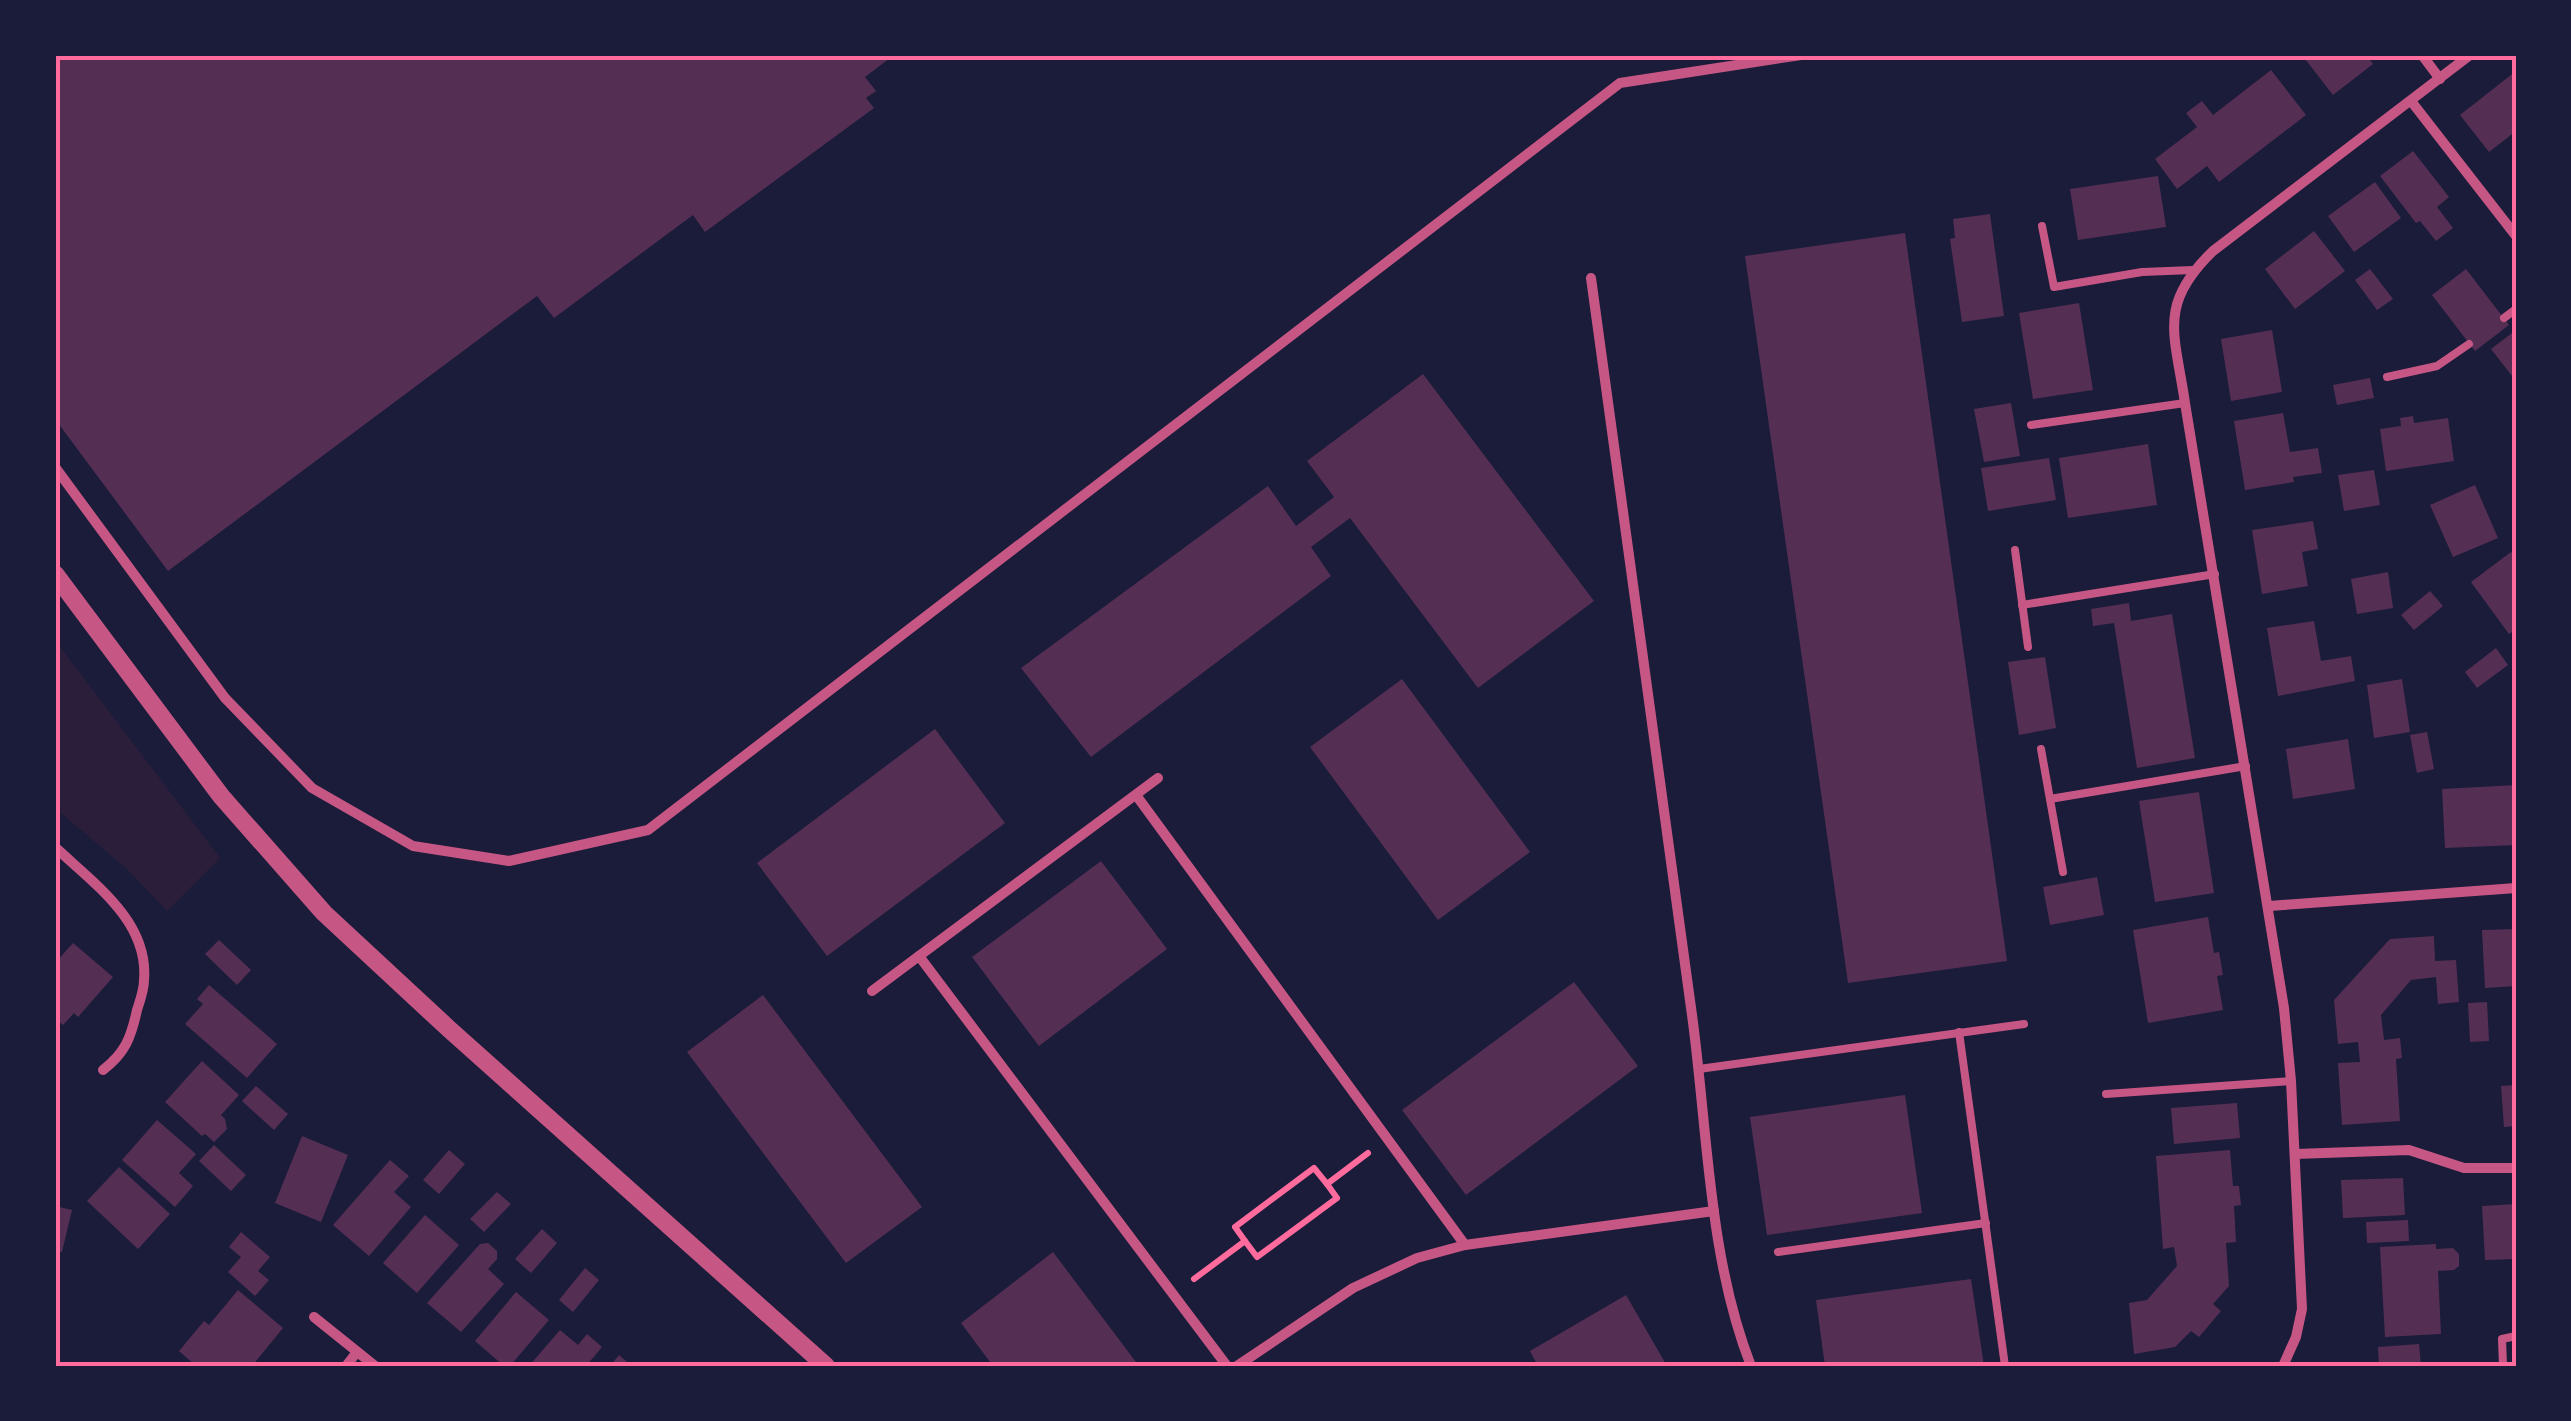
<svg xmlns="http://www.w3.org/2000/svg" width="2571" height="1421" viewBox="0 0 2571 1421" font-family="Signika,sans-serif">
<rect width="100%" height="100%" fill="#1b1b3a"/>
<polygon fill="#2a1e3b" points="55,640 220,858 167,911 127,869 55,808"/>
<g fill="#542f53">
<polygon points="55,55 894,55 865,77 876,91 866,98 874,108 705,232 693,215 554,318 537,296 168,571 55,419"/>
<polygon points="2302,55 2366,55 2373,64 2333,95"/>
<polygon points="2271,70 2306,115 2219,182 2207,166 2177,189 2155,159 2197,127 2186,113 2202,101 2213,115"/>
<polygon points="2516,71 2516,131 2489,152 2460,115"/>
<polygon points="2413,151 2449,197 2437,207 2453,228 2436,241 2420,221 2416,223 2380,176"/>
<polygon points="2158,176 2166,227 2078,240 2070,189"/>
<polygon points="2375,182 2401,218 2354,252 2328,216"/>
<polygon points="1990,214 2004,316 1962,322 1950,239 1955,238 1953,219"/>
<polygon points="2314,231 2345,271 2295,309 2265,269"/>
<polygon points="1905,233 2007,961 1848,983 1745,256"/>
<polygon points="2370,269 2393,299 2377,310 2355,280"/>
<polygon points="2466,269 2509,325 2475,351 2432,295"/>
<polygon points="2079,303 2093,390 2033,399 2019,313"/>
<polygon points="2272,330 2282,392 2231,401 2221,339"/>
<polygon points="2516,330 2516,381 2491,349"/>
<polygon points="1423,374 1594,601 1478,688 1350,518 1311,547 1331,576 1091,757 1021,668 1268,486 1296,526 1334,497 1307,461"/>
<polygon points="2370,378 2374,398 2337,405 2333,385"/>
<polygon points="2011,403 2020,456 1984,462 1974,409"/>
<polygon points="2283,413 2290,452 2318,448 2322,473 2293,477 2294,482 2245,490 2234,421"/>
<polygon points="2413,416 2414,423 2448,418 2454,461 2386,471 2380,429 2401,426 2400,418"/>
<polygon points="2148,444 2157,505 2068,518 2059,458"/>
<polygon points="2049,458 2056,500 1988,511 1981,468"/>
<polygon points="2374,470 2380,505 2344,511 2338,475"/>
<polygon points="2475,485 2498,538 2453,557 2430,505"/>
<polygon points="2313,521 2318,549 2302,552 2308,586 2262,594 2252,530"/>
<polygon points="2511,552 2516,558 2516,629 2509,634 2471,582"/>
<polygon points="2388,572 2393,608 2357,614 2351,579"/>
<polygon points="2430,591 2443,606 2414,630 2401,615"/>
<polygon points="2129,603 2131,621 2172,614 2195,758 2137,768 2114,623 2093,626 2091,609"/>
<polygon points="2314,621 2321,661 2351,656 2355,681 2278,696 2267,628"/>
<polygon points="2496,648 2508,665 2477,688 2465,672"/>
<polygon points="2045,657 2056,728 2019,735 2008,662"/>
<polygon points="1402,679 1530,852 1438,920 1310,747"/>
<polygon points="2402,679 2410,732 2374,738 2367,685"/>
<polygon points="935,729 1005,823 827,956 757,863"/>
<polygon points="2427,732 2434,769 2417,773 2410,735"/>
<polygon points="2348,739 2355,789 2293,799 2286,749"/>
<polygon points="2516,785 2516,845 2445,848 2442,789"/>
<polygon points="2199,792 2214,893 2155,902 2139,801"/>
<polygon points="1101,861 1167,949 1039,1046 972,957"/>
<polygon points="2097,877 2104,915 2050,925 2043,887"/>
<polygon points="2208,917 2214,953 2219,952 2221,963 2223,975 2217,976 2223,1010 2148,1023 2133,930"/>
<polygon points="2516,929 2516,986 2485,988 2482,930"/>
<polygon points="2434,936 2435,961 2456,960 2459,1002 2438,1004 2436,977 2411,980 2381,1015 2384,1040 2400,1038 2402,1058 2396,1059 2400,1121 2342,1125 2338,1063 2360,1062 2358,1042 2338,1044 2334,1000 2390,939"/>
<polygon points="219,940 251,970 237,985 205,954"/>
<polygon points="73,943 113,977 78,1017 74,1013 63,1025 55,1018 55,963"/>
<polygon points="1574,982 1638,1066 1466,1195 1402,1110"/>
<polygon points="209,985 277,1044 247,1078 185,1024 203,1004 197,999"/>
<polygon points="763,995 922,1207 846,1263 687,1052"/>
<polygon points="2487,1002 2489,1041 2470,1042 2468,1003"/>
<polygon points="202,1061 239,1095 221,1115 225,1119 227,1129 214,1142 205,1134 202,1136 165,1102"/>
<polygon points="2516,1085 2516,1126 2504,1127 2501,1086"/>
<polygon points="256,1086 288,1114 274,1130 242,1101"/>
<polygon points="1905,1095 1922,1213 1767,1235 1750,1117"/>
<polygon points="2237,1103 2240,1138 2174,1144 2171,1108"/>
<polygon points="157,1120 196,1154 179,1173 193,1186 175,1207 122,1160"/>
<polygon points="302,1136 348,1155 321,1222 275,1203"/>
<polygon points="214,1145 246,1175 231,1191 199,1161"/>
<polygon points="449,1150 465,1164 439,1194 423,1180"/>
<polygon points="2230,1150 2233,1186 2239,1186 2241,1205 2234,1206 2236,1242 2226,1243 2229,1286 2213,1304 2221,1311 2199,1337 2191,1331 2175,1347 2134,1354 2129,1303 2147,1300 2177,1266 2174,1247 2163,1249 2156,1156"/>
<polygon points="390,1160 409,1176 394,1192 411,1207 369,1256 333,1225"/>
<polygon points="119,1167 170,1214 138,1249 87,1201"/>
<polygon points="2403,1178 2405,1215 2343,1218 2341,1180"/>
<polygon points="497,1192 511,1204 484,1232 470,1219"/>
<polygon points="2516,1204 2516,1259 2485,1260 2482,1206"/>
<polygon points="55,1206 72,1210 62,1252 55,1251"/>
<polygon points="425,1215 459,1245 417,1293 383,1263"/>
<polygon points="2408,1220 2409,1241 2367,1243 2366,1222"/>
<polygon points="542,1229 557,1243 531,1273 515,1259"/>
<polygon points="241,1232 270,1257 258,1271 269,1280 255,1296 228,1272 241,1257 229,1247"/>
<polygon points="488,1243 497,1251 497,1259 488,1269 504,1284 461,1332 427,1303 480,1244"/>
<polygon points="2436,1244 2436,1249 2453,1248 2459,1254 2459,1266 2454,1270 2438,1271 2441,1334 2385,1337 2380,1247"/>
<polygon points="1053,1252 1139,1366 993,1366 961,1323"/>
<polygon points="585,1268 599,1280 573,1312 559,1300"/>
<polygon points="1971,1279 1984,1366 1825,1366 1816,1300"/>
<polygon points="238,1290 283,1328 252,1366 196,1366 179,1351 204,1321 209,1325"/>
<polygon points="516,1292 549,1320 510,1366 504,1366 475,1341"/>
<polygon points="1626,1295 1667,1366 1538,1366 1530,1351"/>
<polygon points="560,1330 578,1345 587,1334 602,1347 586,1366 529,1366"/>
<polygon points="2419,1344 2421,1366 2379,1366 2378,1347"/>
<polygon points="619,1355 632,1366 610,1366"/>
</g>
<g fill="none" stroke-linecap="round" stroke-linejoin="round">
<g stroke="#ff6b9d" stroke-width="6">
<polyline points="1245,1241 1257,1257 1337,1198 1327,1184"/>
<polyline points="1194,1279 1245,1241 1235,1227 1314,1168 1327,1184 1368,1153"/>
</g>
<g stroke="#c65784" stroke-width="8">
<polyline points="2042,226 2054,287 2142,272 2193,270"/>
<polyline points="2504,318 2516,309"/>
<polyline points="2387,377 2437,366 2469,344"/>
<polyline points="2031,425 2185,403"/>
<polyline points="2015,550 2028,647"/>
<polyline points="2022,605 2215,574"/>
<polyline points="2041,749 2063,872"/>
<polyline points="2050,799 2246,766"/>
<polyline points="1959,1032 2005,1366"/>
<polyline points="1699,1069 2024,1024"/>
<polyline points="2106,1094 2291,1081"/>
<polyline points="1778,1252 1986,1223"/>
<polyline points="2503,1366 2502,1339 2516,1336"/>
</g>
<g stroke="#c65784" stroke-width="10">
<polyline points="2422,55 2440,79"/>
<polyline points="2411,101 2516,236"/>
<path d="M1591 278C1625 524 1658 770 1692 1015 1708 1132 1708 1256 1751 1366"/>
<polyline points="55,467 225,698 312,788 413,846 509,861 648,830 1620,83 1801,55"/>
<polyline points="1136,795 1465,1245"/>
<path d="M55 847C93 883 149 921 144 980 144 990 140 1001 137 1010 131 1038 125 1053 103 1070"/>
<polyline points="2269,906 2516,888"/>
<polyline points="919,956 1227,1366"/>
<polyline points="872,991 1158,778"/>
<polyline points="2295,1154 2409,1150 2464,1168 2516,1168"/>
<polyline points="314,1317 375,1366"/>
<polyline points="346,1366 357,1352"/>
<polyline points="1237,1366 1353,1288 1417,1258 1465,1245 1714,1211"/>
<path d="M2283 1366 2296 1337 2302 1309 2291 1081 2284 1008 2185 403C2175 334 2157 305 2213 251L2470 55"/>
</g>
<polyline stroke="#c65784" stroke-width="18" points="55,574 221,796 324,913 449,1029 826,1366"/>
</g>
<rect width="2571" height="1421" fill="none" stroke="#1b1b3a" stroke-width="115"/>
<rect x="58" y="58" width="2456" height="1306" fill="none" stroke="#ff6b9d" stroke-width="4"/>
</svg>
